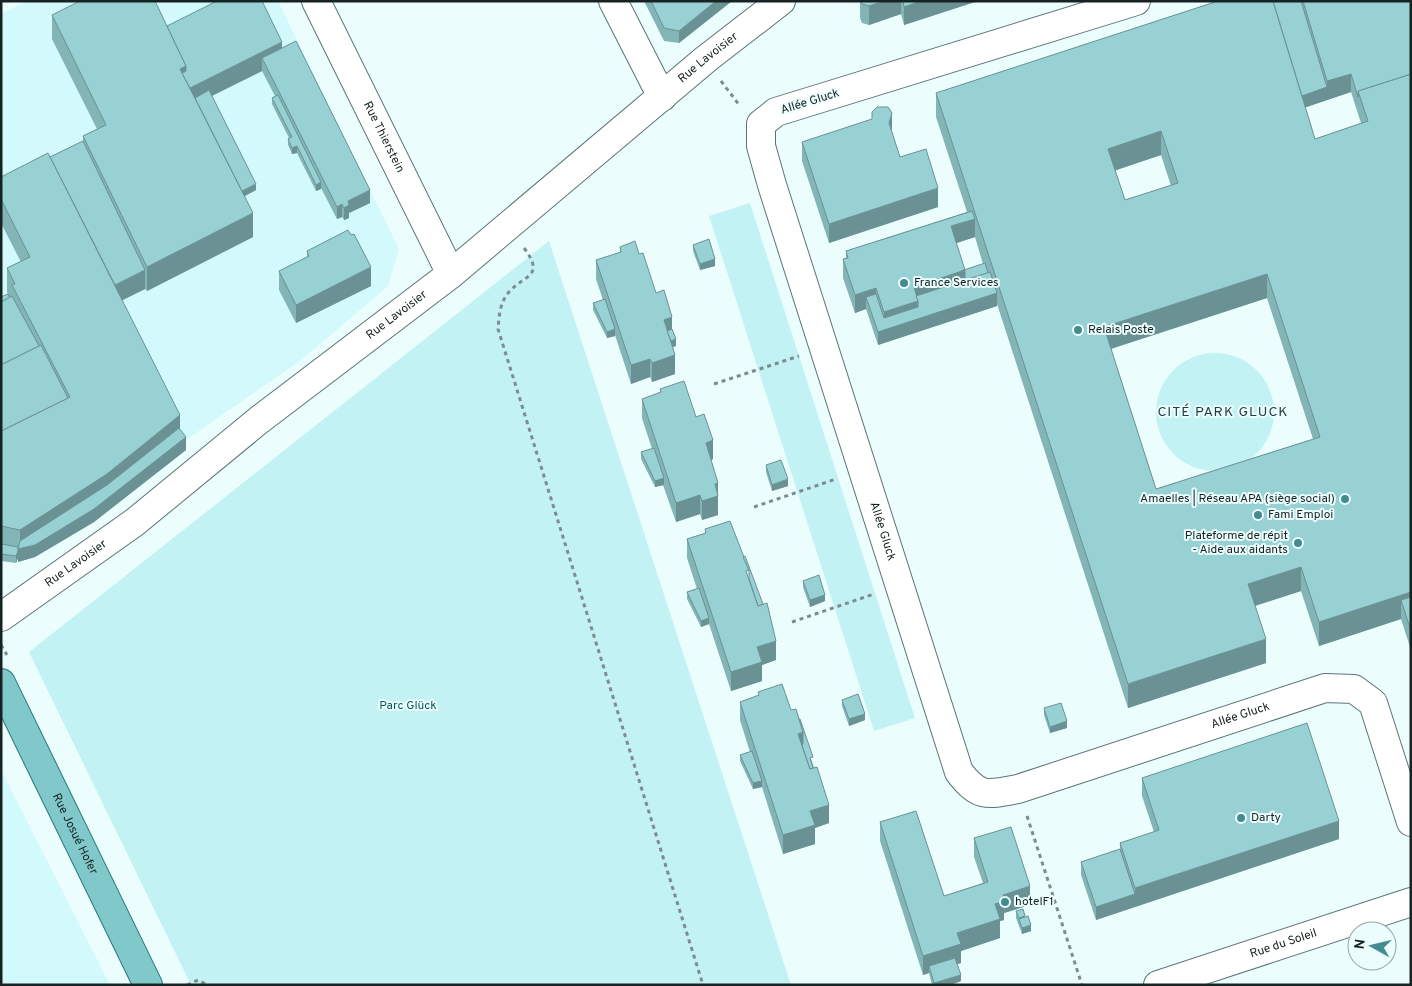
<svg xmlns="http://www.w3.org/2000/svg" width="1412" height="986" viewBox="0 0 1412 986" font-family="Overpass,sans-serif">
<rect width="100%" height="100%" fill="#ecfdfe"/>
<g fill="#d2f9fb">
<polygon points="27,1 278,1 399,249 388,286 300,361 18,556 1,550 1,14"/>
<polygon points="1,770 110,985 1,985"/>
</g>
<g fill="#c3f2f4">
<polygon points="750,203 915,718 874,731 709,216"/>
<polygon points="549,241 791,985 191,985 29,652"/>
<circle cx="1215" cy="412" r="59"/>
</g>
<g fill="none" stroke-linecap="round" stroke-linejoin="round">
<defs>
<g id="minor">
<path id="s1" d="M316 1 451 274"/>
<polyline points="613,1 662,97"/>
<path id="s2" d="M1136 1 776 112 761 124V146L772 185 959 772C979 798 987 795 1018 789L1325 688 1354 689 1373 703 1411 822"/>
<path id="s3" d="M1 617 135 522 259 420 451 274 706 59 781 1"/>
<path id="s4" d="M1158 985 1411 902"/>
</g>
<g id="major">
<path id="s5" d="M1 683 148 985"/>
</g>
</defs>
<use href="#minor" stroke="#5b7475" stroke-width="30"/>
<use href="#major" stroke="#25767a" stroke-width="30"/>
<g stroke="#7e8c8d" stroke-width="3" stroke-dasharray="4 4" stroke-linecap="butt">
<polyline points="721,81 740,106"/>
<path d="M524 248C545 276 526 274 510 291 500 301 499 316 498 329L703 985"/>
<polyline points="714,384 799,356"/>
<polyline points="754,507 836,479"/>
<polyline points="792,622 874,594"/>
<polyline points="1,645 7,655"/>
<polyline points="1027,816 1082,985"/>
<polyline points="187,985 198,980 207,985"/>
</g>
<use href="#minor" stroke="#fff" stroke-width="28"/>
<use href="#major" stroke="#81c8cb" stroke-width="28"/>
</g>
<g fill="#83b4b6" fill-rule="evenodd">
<polygon points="644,1 732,1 679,43 664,41"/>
<polygon points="860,1 978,1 904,25 901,14 869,25 862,23 860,18"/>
<path d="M1218 1H1411V650L1401 619 1319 646 1301 591 1255 606 1266 663 1128 708 997 304V306L878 345 866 309 855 313 843 278V259L846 258V251L967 212 936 117V93ZM1351 92 1361 123 1315 139 1305 107ZM1161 155 1171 186 1125 200 1115 170ZM975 237 983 264 965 270 956 243ZM1267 298 1313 439 1156 489 1111 349Z"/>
<polygon points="52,15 167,26 282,48 370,203 349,213 349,218 344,220 342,217 337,219 321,188 321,189 316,191 297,153 292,154 288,145 288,139 289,138 272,104 272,98 275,96 262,71 212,96 256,190 245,196 253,237 147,291 145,289 122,300 180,430 186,450 94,522 35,557 18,562 18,558 16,563 1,561 1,297 8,294 7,292 7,268 21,262 1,223 1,177 50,157 83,141 83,136 97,129 52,39"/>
<polygon points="892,132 900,157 938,207 829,243 802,161 802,142"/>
<polygon points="351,235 371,286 296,323 279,290 279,271 307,257 307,251"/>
<polygon points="693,245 715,266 700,270 693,251"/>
<polygon points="620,247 639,254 672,329 676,346 673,347 675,374 652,382 650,377 631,384 615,335 615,336 607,338 593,310 593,303 603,300 596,279 596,260 620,253"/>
<polygon points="660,389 696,417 713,459 711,460 718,483 718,515 702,520 700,514 676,522 663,485 655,487 641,459 641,452 652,449 642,418 642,399 660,393"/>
<polygon points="766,465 788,486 772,491 766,472"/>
<polygon points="705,529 776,660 762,665 762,681 731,691 709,624 701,627 687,599 687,592 697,589 687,558 687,539 705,533"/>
<polygon points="803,581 825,601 810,607 803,587"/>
<polygon points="758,692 791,710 813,764 829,823 815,828 815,844 783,854 762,787 753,789 740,761 740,755 750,752 740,720 740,702 758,696"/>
<polygon points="842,700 865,720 849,726 842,706"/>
<polygon points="1044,708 1067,728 1050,733 1044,715"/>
<polygon points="1142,778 1339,839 1096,920 1081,875 1081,862 1120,849 1120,843 1154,832 1142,796"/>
<polygon points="880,822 944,896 983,883 974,857 974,838 1030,905 1004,913 1004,920 1000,921 1000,938 961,951 961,963 957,964 961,981 950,985 932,985 929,973 923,975 880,841"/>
<polygon points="1016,911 1025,917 1031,931 1022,934 1016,918"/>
</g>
<g fill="#6a9294">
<polygon points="716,1 732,1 679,43 679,31"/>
<polygon points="884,1 901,1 901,14 869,25 869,6"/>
<polygon points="921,1 978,1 904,25 904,7"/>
<polygon points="282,42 282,61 262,58 262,71 191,106 188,89"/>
<polygon points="186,66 186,86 180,69"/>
<polygon points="1351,74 1351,92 1298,110 1298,97 1327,87 1327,81"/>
<polygon points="892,113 892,132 889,123"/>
<polygon points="1161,131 1161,155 1108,173 1108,149"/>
<polygon points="297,146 297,153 292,154 292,148"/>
<polygon points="321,182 321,189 316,191 316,185"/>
<polygon points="256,184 256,190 235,201 235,195"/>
<polygon points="938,188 938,207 829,243 829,224"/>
<polygon points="370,190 370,203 349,213 349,218 344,220 344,208 348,201"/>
<polygon points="342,204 342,217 337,219 337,207"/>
<polygon points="253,213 253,237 147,291 147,267"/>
<polygon points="975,219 975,237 951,245 951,226"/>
<polygon points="715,259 715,266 700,270 700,264"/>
<polygon points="371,267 371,286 296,323 296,305"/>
<polygon points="145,270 145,289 113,305 113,286"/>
<polygon points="965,270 997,293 997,306 878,345 878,332 884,330 884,312 914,287"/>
<polygon points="1267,274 1267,298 1104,351 1104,327"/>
<polygon points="876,288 876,306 866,297 866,309 855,313 855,295"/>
<polygon points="672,317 672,335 666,338 664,320"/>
<polygon points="615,329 615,336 607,338 607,332"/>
<polygon points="676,339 676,346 667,349 667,342"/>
<polygon points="675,355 675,374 652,382 652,363"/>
<polygon points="650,359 650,377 631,384 631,365"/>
<polygon points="180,415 180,439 186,437 186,450 94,522 35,557 18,562 18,558 16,563 16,556 18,549 20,547 20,530"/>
<polygon points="713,440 713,459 706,462 706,443"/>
<polygon points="664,478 664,485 655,487 655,481"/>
<polygon points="788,479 788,486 772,491 772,485"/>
<polygon points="718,483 718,515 702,520 702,501 715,484"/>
<polygon points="700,495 700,514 676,522 676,503"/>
<polygon points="1301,567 1301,591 1248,608 1248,584"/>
<polygon points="1411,592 1411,616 1401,600 1401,619 1319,646 1319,622"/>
<polygon points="825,595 825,601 810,607 810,600"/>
<polygon points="709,618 709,624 701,627 701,621"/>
<polygon points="1266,639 1266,663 1128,708 1128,684"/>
<polygon points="776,641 776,660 762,665 762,681 731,691 731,672 757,647"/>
<polygon points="865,714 865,720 849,726 849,719"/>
<polygon points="1067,721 1067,728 1050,733 1050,727"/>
<polygon points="803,732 803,751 798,734"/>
<polygon points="762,781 762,787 753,789 753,783"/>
<polygon points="829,805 829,823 815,828 815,844 783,854 783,835 810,811"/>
<polygon points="1339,821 1339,839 1096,920 1096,907 1135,894 1135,888"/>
<polygon points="1030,886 1030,905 1004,913 1004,920 1000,921 1000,938 961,951 961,963 931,972 929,966 929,973 923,975 923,956 957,933 995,904 1003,895"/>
<polygon points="1031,925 1031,931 1022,934 1022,928"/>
<polygon points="961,975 961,981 950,985 934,985 934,983"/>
</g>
<g fill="#98d1d4" stroke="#6a9294" fill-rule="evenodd">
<polygon points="80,1 155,1 186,66 180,69 253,213 147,267 83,136 106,125 52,15"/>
<polygon points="217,1 262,1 282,42 190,88 182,73 186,71 186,66 167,26"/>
<polygon points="651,1 716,1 679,31 664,28"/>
<polygon points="861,1 884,1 869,6 862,4"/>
<polygon points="903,1 921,1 904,7"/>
<path d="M1218 1H1273L1315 139 1368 121 1358 91 1411 74V592L1319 622 1301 567 1248 584 1266 639 1128 684 936 93ZM1161 131 1178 183 1125 200 1108 149ZM1267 274 1320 437 1156 489 1104 327Z"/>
<polygon points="1273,1 1301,1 1327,87 1302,96"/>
<polygon points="1303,1 1411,1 1411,74 1358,91 1358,97 1351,74 1327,81"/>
<polygon points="296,41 370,190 348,201 349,205 344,208 342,204 337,207 262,58"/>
<polygon points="209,90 256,184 242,191 195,98"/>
<polygon points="278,95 321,182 316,185 297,146 292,148 288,139 292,137 272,98"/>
<polygon points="877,107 888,107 892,113 889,123 900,157 926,149 938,188 829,224 802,142 872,119 872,112"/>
<polygon points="83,141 145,270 115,285 50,157"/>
<polygon points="48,153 180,415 107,474 20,530 1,526 1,431 70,397 12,285 15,284 7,268 30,257 1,199 1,177"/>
<polygon points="972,211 975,219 951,226 965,270 914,287 918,301 884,312 876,288 855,295 843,259 848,258 846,251"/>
<polygon points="348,230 351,235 354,234 371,267 296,305 279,271 309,256 307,251"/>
<polygon points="709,239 715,259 700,264 693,245"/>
<polygon points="635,241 639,254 643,253 656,293 664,290 672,317 664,320 675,355 652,363 650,359 631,365 596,260 621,252 620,247"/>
<polygon points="985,263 988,273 965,281 965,270 961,271"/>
<polygon points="990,272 997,293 878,332 866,297 876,294 884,318 918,307 918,301 916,296"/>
<polygon points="8,294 10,298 1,302 1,297"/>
<polygon points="12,296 39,346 1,365 1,302"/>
<polygon points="605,299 615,329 607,332 593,303"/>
<polygon points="672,329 676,339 671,341 667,331"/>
<polygon points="41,345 68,398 1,431 1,365"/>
<polygon points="684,381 696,417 704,414 713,440 706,443 718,483 715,484 718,496 702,501 700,495 676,503 642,399 661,392 660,389"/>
<polygon points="179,428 186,437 94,509 35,545 18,549 20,541 107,485"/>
<polygon points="654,448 664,478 655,481 641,452"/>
<polygon points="781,460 788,479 772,485 766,465"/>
<polygon points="730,521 749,570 746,571 758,606 767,603 776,641 757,647 762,662 731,672 687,539 706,533 705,529"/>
<polygon points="1,544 18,547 18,551 16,556 1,554"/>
<polygon points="745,556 763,604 758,606 749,578 749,570 743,557"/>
<polygon points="819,575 825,595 810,600 803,581"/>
<polygon points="699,588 709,618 701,621 687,592"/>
<polygon points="1411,597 1411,631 1401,600"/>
<polygon points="782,684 791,710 796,709 803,732 798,734 810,769 817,767 829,805 810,811 815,825 783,835 740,702 759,695 758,692"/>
<polygon points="858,694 865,714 849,719 842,700"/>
<polygon points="1061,703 1067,721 1050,727 1044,708"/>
<polygon points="799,719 800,719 813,757 810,758 813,768 810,769 802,745 803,744 803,732"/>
<polygon points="1307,723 1339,821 1135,888 1120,843 1159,830 1142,778"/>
<polygon points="752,751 762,781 753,783 740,755"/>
<polygon points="916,811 944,896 988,882 974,838 1011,827 1030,886 1003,895 1004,901 995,904 1000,919 957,933 961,944 923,956 880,822"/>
<polygon points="1120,849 1135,894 1096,907 1081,862"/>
<polygon points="1023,909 1025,916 1019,918 1016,911"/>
<polygon points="1028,916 1031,925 1022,928 1019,919"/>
<polygon points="955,958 961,975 934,983 929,966"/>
</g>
<g fill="#458c90" stroke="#ecfdfe" stroke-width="2">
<circle cx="904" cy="283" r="5"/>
<circle cx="1078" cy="330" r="5"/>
<circle cx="1345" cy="499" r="5"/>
<circle cx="1258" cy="515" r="5"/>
<circle cx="1298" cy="543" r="5"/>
<circle cx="1241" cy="818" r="5"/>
<circle cx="1005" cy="902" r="5"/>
</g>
<g text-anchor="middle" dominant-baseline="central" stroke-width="4" stroke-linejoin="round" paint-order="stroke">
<g font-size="12" fill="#172222" stroke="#ecfdfe">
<text stroke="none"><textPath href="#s3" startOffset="902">Rue Lavoisier</textPath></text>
<text transform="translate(810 102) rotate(-17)">Allée Gluck</text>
<text stroke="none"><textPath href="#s1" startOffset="152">Rue Thierstein</textPath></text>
<text stroke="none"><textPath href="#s3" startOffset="498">Rue Lavoisier</textPath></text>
<text stroke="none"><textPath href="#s2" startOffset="822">Allée Gluck</textPath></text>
<text stroke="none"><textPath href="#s3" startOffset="92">Rue Lavoisier</textPath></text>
<text stroke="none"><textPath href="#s2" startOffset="1376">Allée Gluck</textPath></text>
<text stroke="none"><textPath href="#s5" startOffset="168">Rue Josué Hofer</textPath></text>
<text stroke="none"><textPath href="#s4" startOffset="132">Rue du Soleil</textPath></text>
</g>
<g font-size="12" fill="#172222" stroke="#ecfdfe" text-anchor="start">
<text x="914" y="283">France Services</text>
<text x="1088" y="330">Relais Poste</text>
<text x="1335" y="499" text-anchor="end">Amaelles | Réseau APA (siège social)</text>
<text x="1268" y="515">Fami Emploi</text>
<text x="1288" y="536" text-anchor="end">Plateforme de répit<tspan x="1288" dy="14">- Aide aux aidants</tspan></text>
<text x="1251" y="818">Darty</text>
<text x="1015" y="902">hotelF1</text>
</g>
<g font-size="12" fill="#065a5e" stroke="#ecfdfe">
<text x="408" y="706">Parc Glück</text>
</g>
<g font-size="14" letter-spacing="1" fill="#253c3e" stroke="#ecfdfe">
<text x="1223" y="412">CITÉ PARK GLUCK</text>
</g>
</g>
<rect width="1412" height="986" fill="none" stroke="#172222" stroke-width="5"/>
<g transform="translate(1372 946) rotate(278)"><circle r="24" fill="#ecfdfe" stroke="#97a5a6"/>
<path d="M0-4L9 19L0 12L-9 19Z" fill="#458c90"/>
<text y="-8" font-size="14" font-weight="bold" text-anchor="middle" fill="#172222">N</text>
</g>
</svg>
